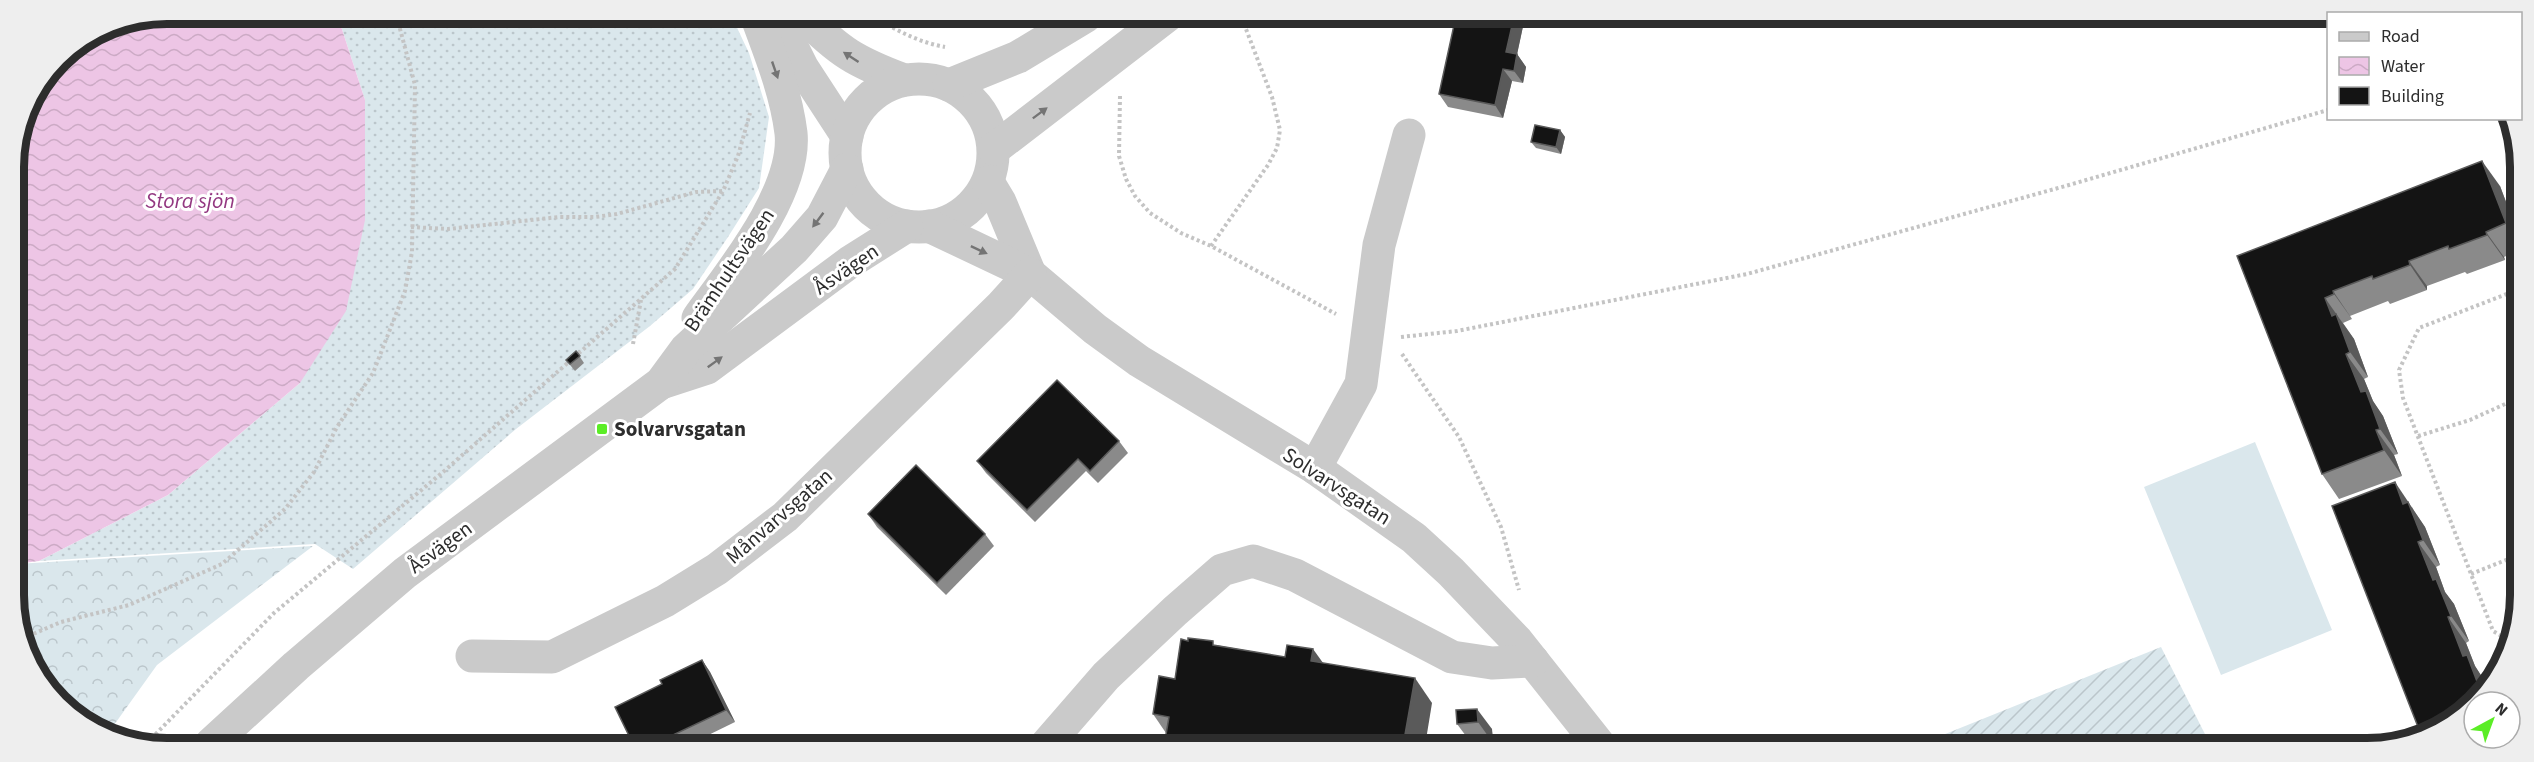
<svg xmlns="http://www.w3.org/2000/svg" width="2534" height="762" viewBox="0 0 2534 762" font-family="'Source Sans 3',sans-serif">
<defs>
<pattern id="grass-dots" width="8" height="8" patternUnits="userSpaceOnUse" patternTransform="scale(1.5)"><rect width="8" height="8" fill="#dae7ec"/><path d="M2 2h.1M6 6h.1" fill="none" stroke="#bbc6cb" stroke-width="1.8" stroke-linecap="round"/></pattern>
<pattern id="forest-crowns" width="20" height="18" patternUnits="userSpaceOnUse" patternTransform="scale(1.5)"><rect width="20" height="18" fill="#dae7ec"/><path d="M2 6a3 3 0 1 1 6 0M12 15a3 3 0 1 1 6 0" fill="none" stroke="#bbc6cb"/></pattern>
<pattern id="garden-furrows" width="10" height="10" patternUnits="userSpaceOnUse" patternTransform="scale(1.5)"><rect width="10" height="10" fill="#dae7ec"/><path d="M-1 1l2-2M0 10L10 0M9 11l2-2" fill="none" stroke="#bbc6cb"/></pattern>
<pattern id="water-waves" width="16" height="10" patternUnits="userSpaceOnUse" patternTransform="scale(1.5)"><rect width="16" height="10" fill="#edc5e5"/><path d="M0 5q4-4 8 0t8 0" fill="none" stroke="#ccaac5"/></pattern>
</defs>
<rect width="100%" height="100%" fill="#fff"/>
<polygon fill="url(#grass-dots)" points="337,14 390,14 409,25 475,22 513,14 731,15 749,53 769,117 759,188 728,237 693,289 650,326 516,429 353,569 315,544 39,561 168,495 300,383 365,100"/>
<g fill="url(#forest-crowns)">
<polygon points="390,14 513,14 475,22 409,25"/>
<polygon points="313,546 157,665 109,732 52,697 16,625 16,564"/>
</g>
<polygon fill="url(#garden-furrows)" points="2161,647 2212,748 1913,747"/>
<polygon fill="#dae7ec" points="2255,442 2332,630 2221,675 2144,487"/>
<polygon fill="url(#water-waves)" points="167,14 337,14 365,100 365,220 346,311 300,383 168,495 39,561 16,564 14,157 25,108 59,58 108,25"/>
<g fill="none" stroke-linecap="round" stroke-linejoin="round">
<g stroke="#c4c4c4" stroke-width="4" stroke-dasharray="3 3" stroke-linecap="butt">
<path d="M872 15C895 30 918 42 945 47"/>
<polyline points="1120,96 1119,156 1126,179 1135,196 1150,213 1181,233 1211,246 1336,314"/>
<polyline points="411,227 448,229 559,217 595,217 617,214 696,192 723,191"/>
<polyline points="1211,246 1268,165 1277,148 1280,130 1272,97 1241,16"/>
<polyline points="1401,337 1457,331 1747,274 2069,185 2328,110"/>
<polyline points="633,344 641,300"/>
<polyline points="1402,354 1459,437 1501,527 1519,590"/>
<polyline points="2418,436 2470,420 2516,399"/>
<polyline points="2471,574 2516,556"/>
<polyline points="25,642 33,634 61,622 129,605 222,564 285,509 314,472 337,427 373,373 405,291 412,252 415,85 396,14"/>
<polyline points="2512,642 2493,631 2403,398 2399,370 2419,328 2517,290"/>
<polyline points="147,743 274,613 443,472 675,269 723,191 738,156 750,113"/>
</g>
<g stroke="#cacaca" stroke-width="33">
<polyline points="776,15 802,67 847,136"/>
<path d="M803 15C839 52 856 62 904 80"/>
<circle cx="919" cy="153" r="74"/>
<polyline points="949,85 1018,57 1086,16"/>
<polyline points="994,149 1167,16"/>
<polyline points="988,182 1000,202 1030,274"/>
<polyline points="929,226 1030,274 1095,329 1139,361 1315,468 1414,538 1451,572 1517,641 1601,747"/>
<path d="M698 318C731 272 797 192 791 133 786 92 770 53 756 15"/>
<polyline points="661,383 707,368 850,262 907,226"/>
<polyline points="1315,468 1361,384 1379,245 1409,135"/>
<polyline points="472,656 552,657 665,601 717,569 785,517 1001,306 1030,274"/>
<polyline points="211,744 296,666 405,573 661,383 686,349 794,249 822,217 847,169"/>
<polyline points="1046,745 1106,676 1175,611 1222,570 1253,561 1295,575 1452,657 1492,663 1533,661"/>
</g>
</g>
<g fill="#8a8a8a">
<polygon points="1456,16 1525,17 1517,54 1526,67 1523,83 1512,81 1503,118 1448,107 1439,94"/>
<polygon points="1560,130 1565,137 1561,154 1536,148 1531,142"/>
<polygon points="2500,186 2517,231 2517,251 2504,257 2505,260 2467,274 2465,272 2427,286 2427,290 2390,304 2388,301 2350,316 2352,319 2343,323 2354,339 2368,377 2364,379 2373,401 2383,416 2398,454 2394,455 2402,476 2339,499 2322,474 2237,256"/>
<polygon points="576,351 584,363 575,371 566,360"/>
<polygon points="1119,441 1128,453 1098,483 1086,471 1035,522 986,473 977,461"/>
<polygon points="2412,507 2414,511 2425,527 2440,565 2436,567 2445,592 2454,604 2469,641 2466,643 2475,666 2484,680 2420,732"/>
<polygon points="868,514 985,534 994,546 946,595 877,527"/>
<polygon points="1216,645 1324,664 1432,703 1166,733 1153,714 1175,679"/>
<polygon points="702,660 710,672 735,722 688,745 633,744 662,684"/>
<polygon points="1456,710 1492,729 1493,743 1472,744 1457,724"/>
</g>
<g fill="#5a5a5a">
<polygon points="1514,17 1525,17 1515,64 1506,52"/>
<polygon points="1517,54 1526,67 1523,83 1514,71"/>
<polygon points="1503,69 1512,81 1503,118 1495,105"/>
<polygon points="1560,130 1565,137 1561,154 1556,147"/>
<polygon points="2482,161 2500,186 2517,231 2517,239 2506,223"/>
<polygon points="2486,232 2504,257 2505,260 2487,235"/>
<polygon points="2409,261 2427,286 2427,290 2410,265"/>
<polygon points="2333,291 2350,316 2352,319 2334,294"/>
<polygon points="2325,298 2354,339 2368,377 2350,352 2332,316"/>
<polygon points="2346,354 2364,379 2373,401 2383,416 2398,454 2380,429 2361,392"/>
<polygon points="2376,430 2394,455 2402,476 2384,450"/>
<polygon points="2395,482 2425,527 2440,565 2423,540 2403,504"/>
<polygon points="2418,542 2436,567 2445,592 2454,604 2469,641 2451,616 2433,580"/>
<polygon points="2448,617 2466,643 2475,666 2484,680 2487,688 2478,684 2463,656"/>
<polygon points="1313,649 1331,674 1311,661"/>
<polygon points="702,660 710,672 735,722 726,710"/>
<polygon points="1415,678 1432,703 1425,746 1403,746"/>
<polygon points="1477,709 1492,729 1493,743 1478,722"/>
</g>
<g fill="#141414" stroke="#5a5a5a" stroke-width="1.5">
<polygon points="1456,16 1514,17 1506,52 1517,54 1514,71 1503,69 1495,105 1439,94"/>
<polygon points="1535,125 1560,130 1556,147 1531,142"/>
<polygon points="2518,149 2517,163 2513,151"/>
<polygon points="2482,161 2506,223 2486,232 2487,235 2449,249 2448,246 2409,261 2410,265 2373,279 2372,276 2333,291 2334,294 2325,298 2332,316 2336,314 2350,352 2346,354 2361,392 2366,391 2380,429 2376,430 2384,450 2322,474 2237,256"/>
<polygon points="576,351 580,356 570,364 566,360"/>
<polygon points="1057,380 1119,441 1090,471 1078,459 1027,510 977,461"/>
<polygon points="916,465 985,534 937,583 868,514"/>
<polygon points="2395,482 2403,504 2408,502 2423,540 2418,542 2433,580 2436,579 2451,616 2448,617 2463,656 2467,655 2478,684 2496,678 2495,680 2461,717 2420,732 2332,506"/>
<polygon points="1188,638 1213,641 1213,645 1285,657 1287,645 1313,649 1311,661 1415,678 1403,746 1164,746 1169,717 1153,714 1159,676 1175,679 1181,639 1188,641"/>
<polygon points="702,660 726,710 654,744 633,744 615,707 662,684 660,680"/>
<polygon points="1477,709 1478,722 1457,724 1456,710"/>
<polygon points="1031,741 1057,745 1030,745"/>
</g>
<defs><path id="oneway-solid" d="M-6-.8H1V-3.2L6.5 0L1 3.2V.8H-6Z" transform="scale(1.5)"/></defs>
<g fill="#747474">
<use href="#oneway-solid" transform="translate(851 57) rotate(-147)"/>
<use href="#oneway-solid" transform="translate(775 70) rotate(71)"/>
<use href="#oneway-solid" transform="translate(1040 113) rotate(-37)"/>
<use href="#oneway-solid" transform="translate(818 220) rotate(127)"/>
<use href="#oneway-solid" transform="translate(979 250) rotate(25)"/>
<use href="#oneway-solid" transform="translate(715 362) rotate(-36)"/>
</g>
<rect fill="#5bed26" stroke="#fff" stroke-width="2" x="596" y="423" width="12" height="12" rx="3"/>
<g text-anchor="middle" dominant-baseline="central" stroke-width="6" stroke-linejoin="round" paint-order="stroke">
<g font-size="21" fill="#2d2d2d" stroke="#fff">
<text transform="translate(846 269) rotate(-34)">Åsvägen</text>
<text transform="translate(729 270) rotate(-56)">Brämhultsvägen</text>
<text transform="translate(1337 486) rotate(33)">Solvarvsgatan</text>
<text transform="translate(779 516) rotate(-41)">Månvarvsgatan</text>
<text transform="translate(440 547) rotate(-36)">Åsvägen</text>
</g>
<g font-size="21" font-weight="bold" fill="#2d2d2d" stroke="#fff" text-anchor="start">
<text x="614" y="429">Solvarvsgatan</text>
</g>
<g font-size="22" font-style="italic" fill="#933881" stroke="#fff">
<text x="190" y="201">Stora sjön</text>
</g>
</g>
<path d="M0 0H2534V762H0ZM167 24H2367A143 143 0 0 1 2510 167V595A143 143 0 0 1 2367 738H167A143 143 0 0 1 24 595V167A143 143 0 0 1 167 24Z" fill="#eee" fill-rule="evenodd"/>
<path fill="none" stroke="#2d2d2d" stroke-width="8" d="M167 24H2367A143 143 0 0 1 2510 167V595A143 143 0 0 1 2367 738H167A143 143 0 0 1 24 595V167A143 143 0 0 1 167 24Z"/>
<rect x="2327" y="12" width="195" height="108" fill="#ffffff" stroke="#ababab" stroke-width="1.5"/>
<rect x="2339" y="32" width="30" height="9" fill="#cacaca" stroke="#ababab" stroke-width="1.5"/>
<text x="2381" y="42" font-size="18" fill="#2d2d2d">Road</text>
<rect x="2339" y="57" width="30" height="18" fill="url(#water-waves)" stroke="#ababab" stroke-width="1.5"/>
<text x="2381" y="72" font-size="18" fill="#2d2d2d">Water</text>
<rect x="2339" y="87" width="30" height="18" fill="#141414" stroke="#ababab" stroke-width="1.5"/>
<text x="2381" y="102" font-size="18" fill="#2d2d2d">Building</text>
<g transform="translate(2492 720) rotate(41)"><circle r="28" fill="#ffffff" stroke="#ababab" stroke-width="1.5"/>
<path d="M0-4.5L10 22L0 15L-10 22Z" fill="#5bed26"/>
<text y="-9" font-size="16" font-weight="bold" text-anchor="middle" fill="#2d2d2d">N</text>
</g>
</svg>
